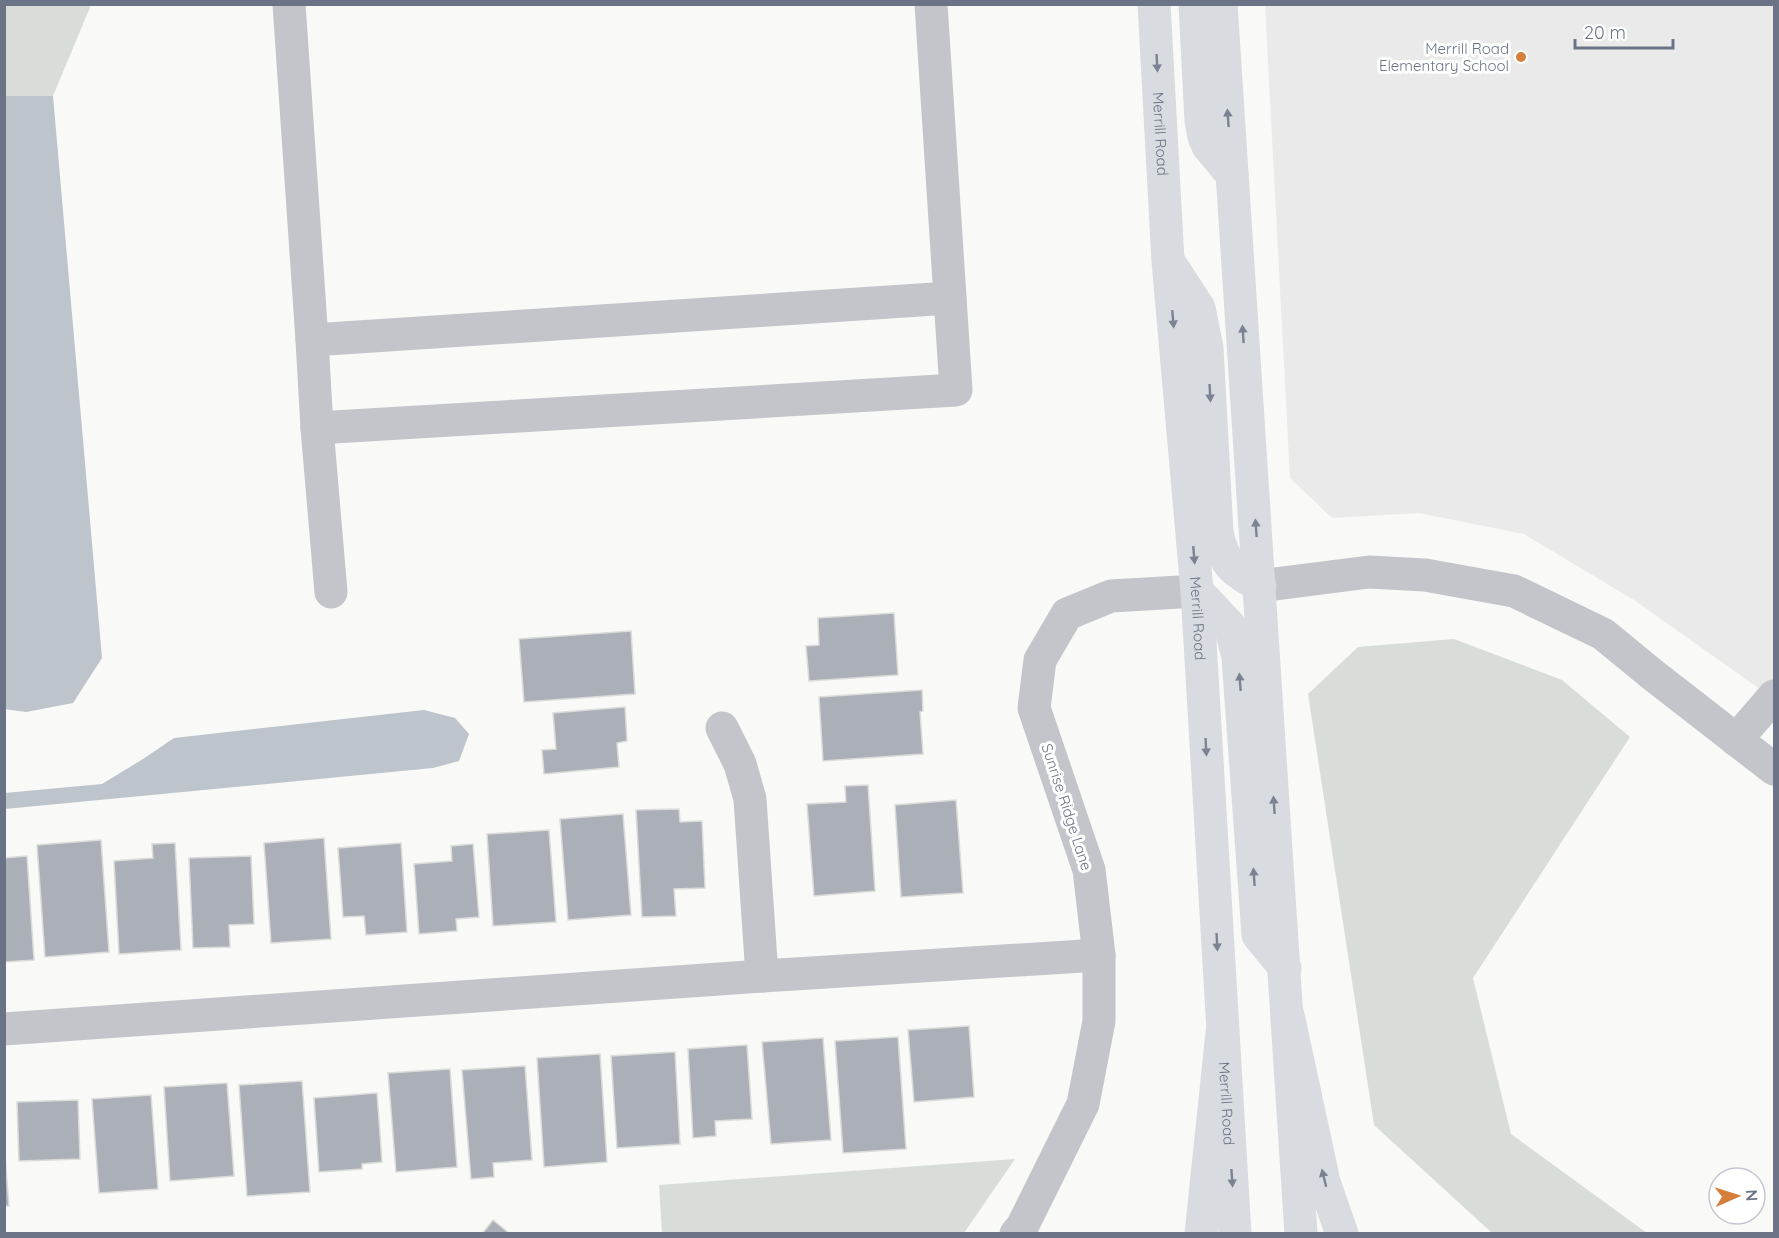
<svg xmlns="http://www.w3.org/2000/svg" width="1779" height="1238" viewBox="0 0 1779 1238" font-family="Quicksand,sans-serif">
<rect width="100%" height="100%" fill="#f9f9f7"/>
<polygon fill="#eaeaea" points="1265,5 1774,5 1774,699 1634,600 1524,534 1419,513 1332,518 1290,478"/>
<g fill="#d8ded7">
<polygon points="4,5 91,5 53,96 5,96"/>
<polygon points="1454,639 1562,680 1630,737 1473,978 1511,1134 1647,1233 1492,1233 1374,1125 1308,694 1358,647"/>
<polygon points="1015,1159 964,1233 662,1233 659,1185"/>
</g>
<g fill="#bdc4cb">
<polygon points="5,96 53,96 102,658 73,703 26,712 4,709"/>
<polygon points="424,710 455,718 469,734 459,761 433,768 5,809 5,793 102,784 143,759 174,738"/>
</g>
<g fill="#abafb7" stroke="#dbdbd9" stroke-width="1.5">
<polygon points="894,613 898,675 809,681 806,646 819,645 818,618"/>
<polygon points="631,631 635,694 524,702 519,639"/>
<polygon points="922,690 923,711 920,712 923,754 823,761 819,697"/>
<polygon points="625,707 627,741 617,743 619,767 544,774 542,750 556,749 553,713"/>
<polygon points="868,785 875,891 814,896 807,804 846,802 845,786"/>
<polygon points="956,800 963,893 901,897 895,805"/>
<polygon points="679,809 680,822 702,821 705,888 674,889 676,916 642,917 636,810"/>
<polygon points="623,814 631,915 568,920 560,819"/>
<polygon points="549,830 556,922 493,926 487,834"/>
<polygon points="324,838 331,939 271,943 264,843"/>
<polygon points="101,840 109,952 45,957 37,845"/>
<polygon points="175,843 181,950 119,954 114,861 153,858 152,844"/>
<polygon points="401,843 407,932 366,935 364,916 343,917 338,848"/>
<polygon points="473,844 479,917 456,919 457,931 419,934 414,864 452,861 451,846"/>
<polygon points="27,856 34,960 4,962 4,858"/>
<polygon points="251,856 254,924 229,925 230,947 193,948 189,858"/>
<polygon points="969,1026 974,1097 914,1102 908,1030"/>
<polygon points="898,1037 906,1149 843,1153 835,1041"/>
<polygon points="823,1038 831,1140 771,1144 762,1042"/>
<polygon points="747,1045 752,1119 715,1121 716,1136 693,1138 688,1049"/>
<polygon points="675,1052 680,1144 617,1148 611,1056"/>
<polygon points="600,1054 607,1162 544,1167 537,1058"/>
<polygon points="525,1066 532,1160 493,1163 494,1177 471,1179 462,1070"/>
<polygon points="450,1069 457,1167 396,1172 388,1073"/>
<polygon points="302,1081 310,1192 247,1196 239,1085"/>
<polygon points="227,1083 234,1176 170,1181 164,1087"/>
<polygon points="377,1093 382,1162 362,1164 362,1169 319,1172 314,1098"/>
<polygon points="151,1095 158,1189 99,1193 92,1099"/>
<polygon points="78,1100 80,1159 19,1161 17,1102"/>
<polygon points="4,1143 9,1206 4,1206"/>
<polygon points="493,1220 510,1234 482,1234"/>
</g>
<g fill="none" stroke-linecap="round" stroke-linejoin="round">
<g stroke="#c3c5ca" stroke-width="33">
<polyline points="289,4 312,340 950,298"/>
<polyline points="312,340 317,428"/>
<polyline points="1260,586 1369,572 1425,575 1514,591 1603,634 1653,675 1774,769"/>
<polyline points="331,592 317,428 956,390 931,4"/>
<polyline points="722,728 740,764 750,799 762,976"/>
<polyline points="1736,740 1774,696"/>
<polyline points="4,1029 762,976 1099,955"/>
<polyline points="1016,1234 1022,1227 1083,1104 1099,1021 1099,955 1089,870 1034,708 1040,660 1067,614 1111,596 1197,591"/>
</g>
<g stroke="#d8dbdf" stroke-width="33">
<path id="s1" d="M1154 4 1168 261 1197 591 1235 1234"/>
<polyline points="1195,4 1201,121 1204,137 1208,146 1232,175"/>
<polyline points="1221,4 1301,1234"/>
<path d="M1171 265 1199 308 1207 348 1217 533C1225 566 1232 570 1260 586"/>
<polyline points="1197,591 1230,626 1238,657 1258,935 1285,968"/>
</g>
<g stroke="#d8dbdf" stroke-width="33">
<polyline points="1288,1015 1324,1182 1342,1234"/>
<polyline points="1201,1234 1222,1033"/>
</g>
</g>
<defs><path id="oneway-solid" d="M-6-.8H1V-3.2L6.5 0L1 3.2V.8H-6Z" transform="scale(1.5)"/></defs>
<g fill="#7b8393">
<use href="#oneway-solid" transform="translate(1157 63) rotate(87)"/>
<use href="#oneway-solid" transform="translate(1228 118) rotate(-94)"/>
<use href="#oneway-solid" transform="translate(1173 319) rotate(85)"/>
<use href="#oneway-solid" transform="translate(1243 334) rotate(-94)"/>
<use href="#oneway-solid" transform="translate(1210 393) rotate(87)"/>
<use href="#oneway-solid" transform="translate(1256 528) rotate(-94)"/>
<use href="#oneway-solid" transform="translate(1194 555) rotate(85)"/>
<use href="#oneway-solid" transform="translate(1240 682) rotate(-94)"/>
<use href="#oneway-solid" transform="translate(1206 747) rotate(87)"/>
<use href="#oneway-solid" transform="translate(1274 805) rotate(-94)"/>
<use href="#oneway-solid" transform="translate(1254 877) rotate(-94)"/>
<use href="#oneway-solid" transform="translate(1217 942) rotate(87)"/>
<use href="#oneway-solid" transform="translate(1232 1178) rotate(86)"/>
<use href="#oneway-solid" transform="translate(1324 1178) rotate(-104)"/>
</g>
<circle fill="#d67f3b" stroke="#fff" stroke-width="2" cx="1521" cy="57" r="6"/>
<g text-anchor="middle" dominant-baseline="central" stroke-width="6" stroke-linejoin="round" paint-order="stroke">
<g font-size="15" fill="#6b7486" stroke="#fff" text-anchor="end">
<text x="1509" y="48">Merrill Road<tspan x="1509" dy="17">Elementary School</tspan></text>
</g>
<g font-size="15" fill="#6b7486" stroke="#fff">
<text stroke="none"><textPath href="#s1" startOffset="130">Merrill Road</textPath></text>
<text stroke="none"><textPath href="#s1" startOffset="616">Merrill Road</textPath></text>
<text transform="translate(1067 807) rotate(72)">Sunrise Ridge Lane</text>
<text stroke="none"><textPath href="#s1" startOffset="1102">Merrill Road</textPath></text>
</g>
</g>
<rect width="1779" height="1238" fill="none" stroke="#6b7486" stroke-width="12"/>
<g transform="translate(1737 1196) rotate(87)"><circle r="28" fill="#ffffff" stroke="#c4c7cf" stroke-width="1.5"/>
<path d="M0-4.5L10 22L0 15L-10 22Z" fill="#d67f3b"/>
<text y="-9" font-size="16" font-weight="bold" text-anchor="middle" fill="#6b7486">N</text>
</g>
<path d="M1575 39v9h98v-9" fill="none" stroke="#6b7486" stroke-width="3"/>
<text x="1584" y="39" font-size="18" fill="#6b7486" stroke="#ffffff" stroke-width="4.5" paint-order="stroke">20 m</text>
</svg>
